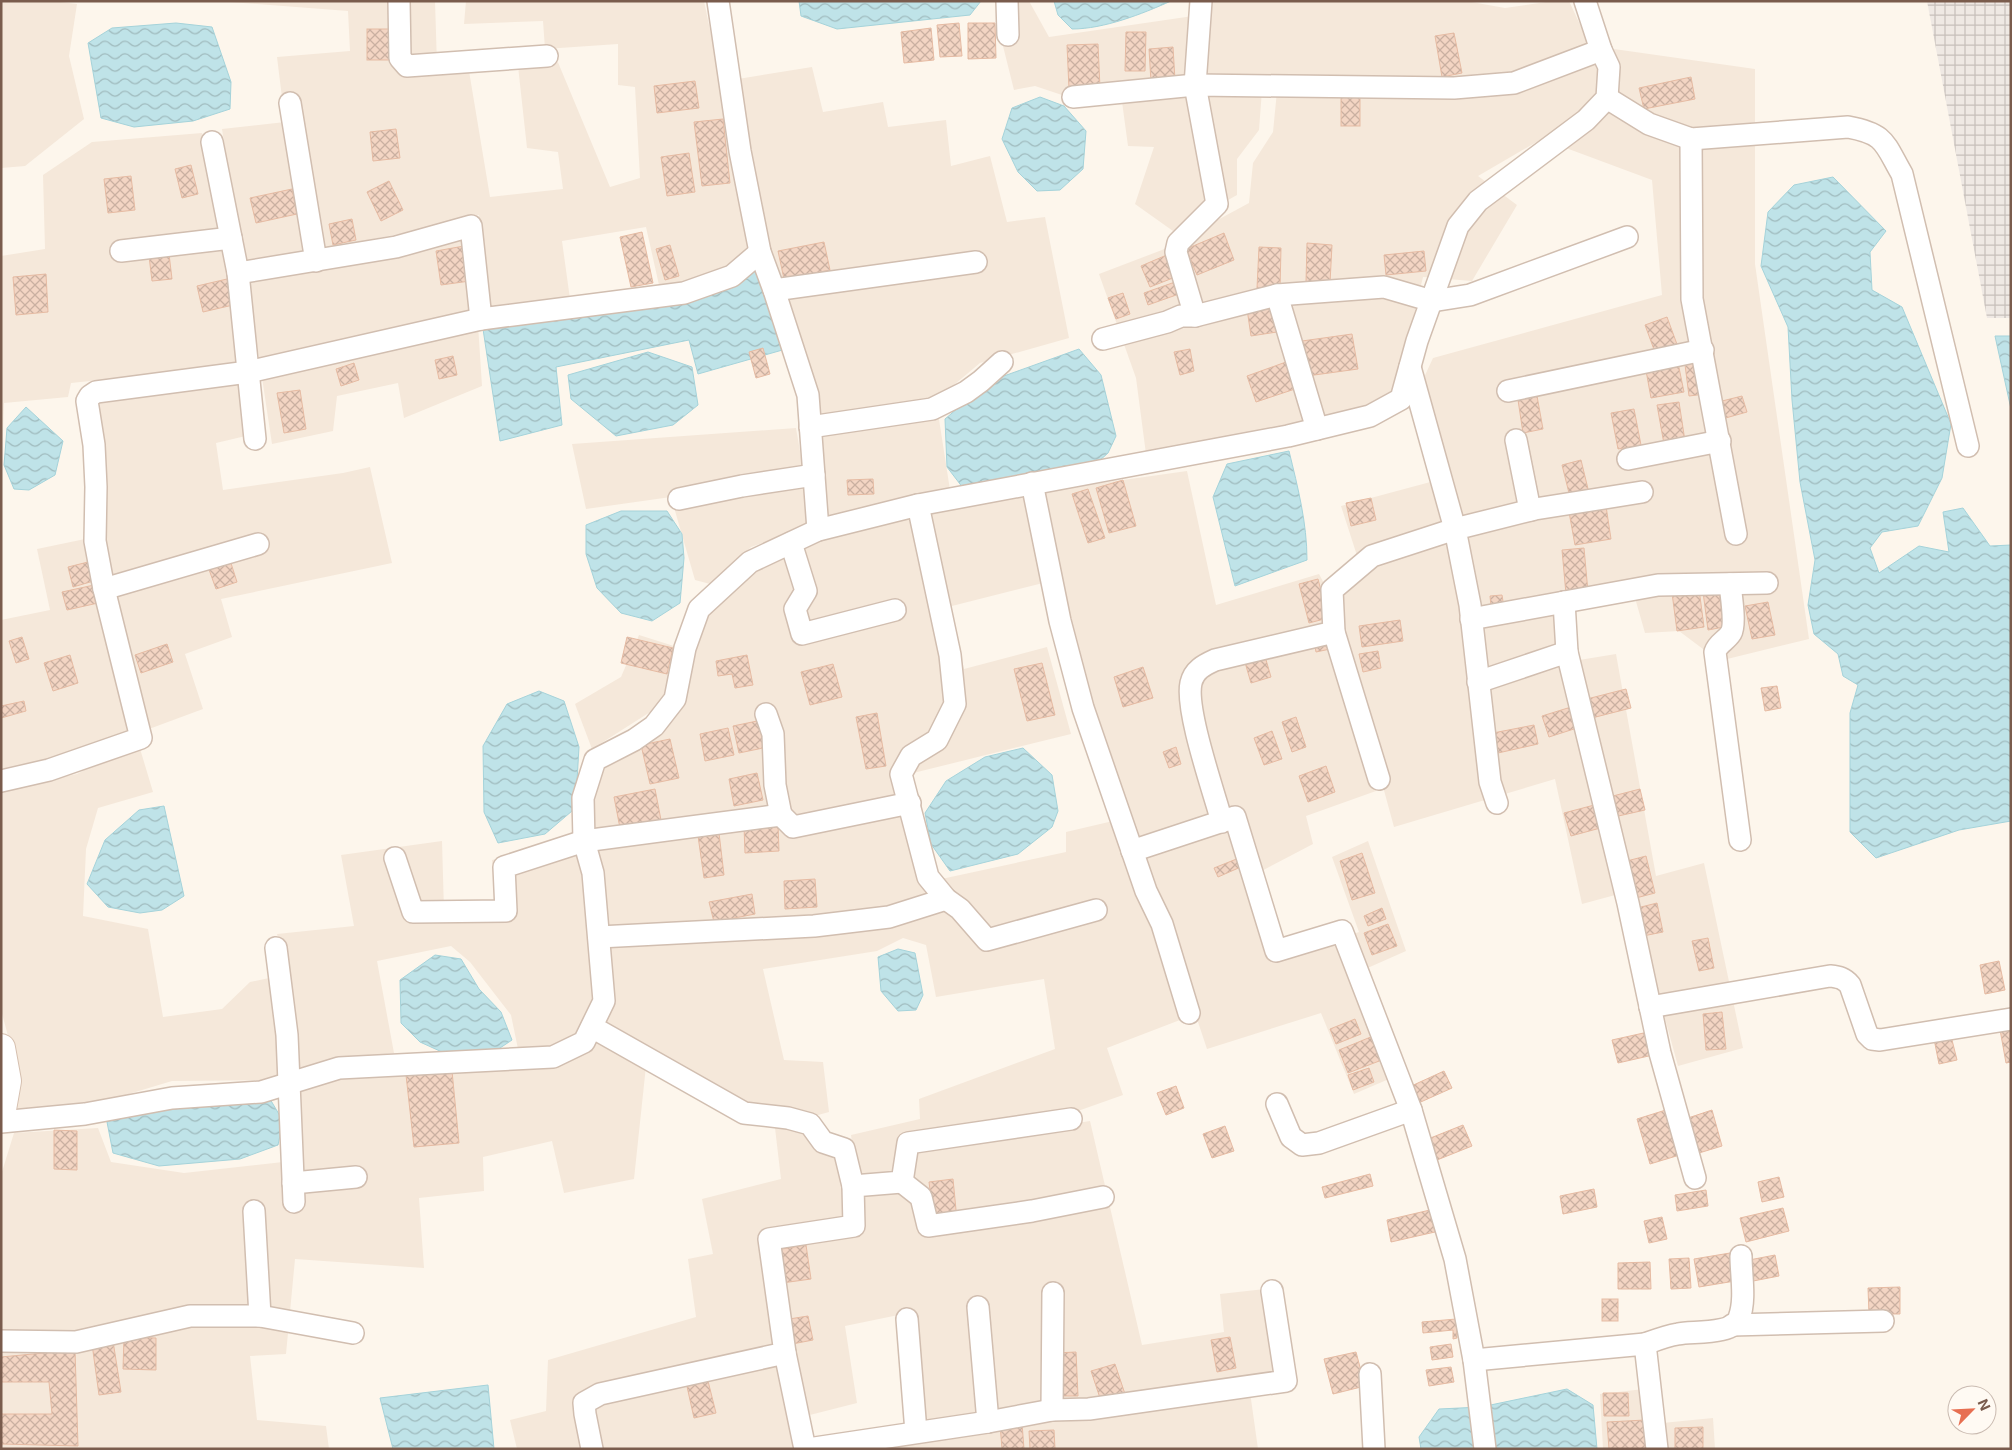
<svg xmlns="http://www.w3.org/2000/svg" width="2012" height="1450" viewBox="0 0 2012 1450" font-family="Inter,sans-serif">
<defs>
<pattern id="industrial-grid" width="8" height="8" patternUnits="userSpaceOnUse" patternTransform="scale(1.25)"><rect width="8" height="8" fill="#efe9e4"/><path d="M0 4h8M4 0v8" fill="none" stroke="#c7c0bb"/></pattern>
<pattern id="water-waves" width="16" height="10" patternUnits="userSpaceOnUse" patternTransform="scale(1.25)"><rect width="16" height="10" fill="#bfe3e8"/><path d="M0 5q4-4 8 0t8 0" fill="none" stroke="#a0bbbe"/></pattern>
<pattern id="building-cross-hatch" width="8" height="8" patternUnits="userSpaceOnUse" patternTransform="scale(1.25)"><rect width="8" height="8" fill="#f3d5c3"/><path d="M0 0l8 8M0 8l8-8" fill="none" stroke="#cab0a1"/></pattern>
</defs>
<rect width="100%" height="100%" fill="#fdf6ec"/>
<g fill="#f5e8da">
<polygon points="1,1 52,1 77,4 69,56 84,119 25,166 1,168"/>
<polygon points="218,1 435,1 437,65 468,65 490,197 563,189 558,152 527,148 518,66 557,60 610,187 640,178 635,87 618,85 618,44 545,49 543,21 464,24 466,1 704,1 756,251 731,266 683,285 659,285 646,227 562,241 570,299 484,312 479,215 399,234 243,264 222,129 285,122 277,57 350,51 348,11"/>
<polygon points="997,1 1029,1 1049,37 1193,16 1190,91 1262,90 1259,130 1237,159 1237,195 1173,231 1135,204 1154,147 1128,146 1120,87 1062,95 1035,86 1014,90 1001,38"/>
<polygon points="1210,1 1466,1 1505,8 1553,1 1569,1 1590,46 1515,75 1396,81 1207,78"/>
<polygon points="1614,49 1755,69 1755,264 1809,639 1719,661 1679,631 1645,633 1631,584 1557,593 1567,662 1616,654 1656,876 1704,863 1743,1048 1678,1066 1630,891 1582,904 1555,779 1394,827 1340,629 1341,592 1362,571 1341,506 1449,477 1421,384 1433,358 1662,295 1652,180 1566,148 1601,118 1619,84"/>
<polygon points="1594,58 1600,75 1596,98 1557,130 1478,176 1517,205 1472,281 1423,277 1395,394 1368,409 1146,454 1136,378 1099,274 1162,250 1249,203 1253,163 1273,132 1277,91 1526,88"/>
<polygon points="812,67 823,112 883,102 888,127 946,120 951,166 990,156 1007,222 1045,217 1069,338 980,363 936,400 950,490 827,518 766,246 738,79"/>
<polygon points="202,133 231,271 243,365 71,383 68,397 4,403 1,490 1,256 45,249 43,175 92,142"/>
<polygon points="465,235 477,309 482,386 404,418 398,383 337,396 333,431 272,444 247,278"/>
<polygon points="243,377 250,435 216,443 223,490 343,473 370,467 392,563 221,599 232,637 185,654 203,709 149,729 93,522 82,396"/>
<polygon points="796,428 813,526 751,547 714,585 695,580 671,497 586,509 572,444"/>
<polygon points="1187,471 1216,605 1319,574 1326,587 1329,641 1376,791 1306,816 1313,844 1252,876 1277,960 1359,932 1332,857 1368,841 1406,951 1354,974 1396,1076 1354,1094 1321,1013 1207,1049 1074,650 1045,491"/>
<polygon points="1026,492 1047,582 948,607 964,669 1047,647 1071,734 897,777 918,881 946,878 1066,852 1066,832 1113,821 1158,932 1180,1020 1107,1048 1123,1095 1075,1112 903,1138 898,1175 856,1175 851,1135 920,1119 919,1099 1055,1049 1044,979 936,997 926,945 903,938 877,951 763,969 784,1060 823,1062 829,1112 811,1117 756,1108 605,1024 590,795 605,764 676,710 708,612 756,568 827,537 936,508"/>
<polygon points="85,539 135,731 57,761 1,774 1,620 50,610 37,549"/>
<polygon points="639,635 677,647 669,700 592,749 575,704 621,677"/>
<polygon points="138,742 153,792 98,808 86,849 83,916 148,929 163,1017 222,1009 250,982 288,974 277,934 354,926 341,855 442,841 444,911 495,903 492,860 578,838 597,996 581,1034 551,1050 518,1049 511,1015 470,962 451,946 377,961 394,1053 340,1059 268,1080 172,1081 92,1105 13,1111 14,1058 1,1010 1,790 77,774"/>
<polygon points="598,1036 646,1066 634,1179 564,1193 552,1141 483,1157 484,1191 419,1198 424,1268 295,1259 286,1354 250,1356 257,1420 326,1426 329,1449 1,1449 1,1175 14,1133 98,1128 111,1162 184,1173 301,1160 298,1089 348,1072 550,1065"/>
<polygon points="792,1120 817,1149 837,1151 849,1220 762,1239 800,1447 792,1449 517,1449 510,1420 546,1411 548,1360 696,1317 688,1259 713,1254 702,1199 781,1179 775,1128"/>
<polygon points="1090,1121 1142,1345 1224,1332 1220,1294 1265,1289 1283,1377 922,1427 913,1312 845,1326 857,1403 798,1418 772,1245 862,1229 864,1191 905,1192 917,1149"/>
<polygon points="1644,1389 1652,1424 1713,1418 1715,1449 1603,1449 1600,1394"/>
<polygon points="1250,1392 1258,1449 832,1449"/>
</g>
<polygon fill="url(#industrial-grid)" points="1927,1 2011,1 2011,318 1987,318"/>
<g fill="url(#water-waves)" stroke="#a5d3da">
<polygon points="799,1 981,1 970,15 837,29 801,16"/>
<path d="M1054 1H1171C1142 14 1104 29 1072 29L1058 15Z"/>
<polygon points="176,23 212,27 231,82 230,109 193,121 134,127 101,118 88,43 112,28"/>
<polygon points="1040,97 1064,106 1086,131 1083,169 1060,190 1037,191 1018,172 1002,139 1012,108"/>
<polygon points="1833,177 1886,231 1870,252 1872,290 1902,307 1951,424 1942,478 1918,526 1882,532 1870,548 1879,573 1919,546 1949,552 1943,512 1963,508 1990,546 2011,545 2011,821 1959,830 1876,858 1850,832 1850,713 1858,685 1843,676 1838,654 1814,634 1808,605 1815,560 1800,482 1792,400 1788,327 1761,266 1768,212 1794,185"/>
<polygon points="758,263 786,349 698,374 689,340 556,367 562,425 500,441 483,329 664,301"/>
<polygon points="1995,336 2011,336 2011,409"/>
<polygon points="1079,349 1101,375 1116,436 1108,453 1098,462 963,488 947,467 945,419 990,381"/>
<polygon points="648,352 692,367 698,405 673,425 616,436 571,399 568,375"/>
<polygon points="26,407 63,441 55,475 29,490 14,489 4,465 7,428"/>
<path d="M1289 451C1298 488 1307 523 1307 560L1235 586 1213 497 1227 464Z"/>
<polygon points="621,511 667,511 682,534 684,558 680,603 652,621 621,613 597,588 586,554 586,525"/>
<polygon points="539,691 564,701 579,747 577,781 572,811 545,834 498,843 484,812 483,746 507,704"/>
<polygon points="1023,748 1052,775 1058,811 1052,827 1018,854 950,871 931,844 925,813 946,781 985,757"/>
<polygon points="164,806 184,896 162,910 140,913 108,907 87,884 105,840 139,810"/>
<polygon points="898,949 915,953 923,995 916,1010 898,1011 881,991 878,957"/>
<polygon points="435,955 461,959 479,989 501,1012 512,1040 497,1050 442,1052 420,1042 401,1023 400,980"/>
<polygon points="270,1099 283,1121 278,1145 240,1159 159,1166 113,1153 107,1122 149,1107"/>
<polygon points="488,1385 494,1449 393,1449 380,1398"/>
<polygon points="1567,1389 1593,1405 1597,1449 1421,1449 1419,1437 1439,1409 1481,1407"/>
</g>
<g fill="url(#building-cross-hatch)" stroke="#e6bba3">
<polygon points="959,23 962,56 940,57 937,25"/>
<polygon points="968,23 995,23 996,58 968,59"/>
<polygon points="931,28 934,60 904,63 901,32"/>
<rect x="367" y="29" width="25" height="31"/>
<polygon points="1126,32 1146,32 1145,71 1125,71"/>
<polygon points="1454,33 1462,73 1442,77 1435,36"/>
<polygon points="1098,44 1100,88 1069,89 1067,45"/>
<polygon points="1173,47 1175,80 1151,82 1149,49"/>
<polygon points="1691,77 1695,99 1644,109 1639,88"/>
<polygon points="695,81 699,108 657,113 654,86"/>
<rect x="1341" y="92" width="19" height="34"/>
<polygon points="723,119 730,183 702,186 694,122"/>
<polygon points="396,129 400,158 373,161 370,132"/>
<polygon points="689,153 695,192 667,196 661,157"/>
<polygon points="191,165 198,194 182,198 175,169"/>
<polygon points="131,176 135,210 108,213 104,179"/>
<polygon points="389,181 403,210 381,221 367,192"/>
<polygon points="292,189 297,214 256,223 250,198"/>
<polygon points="352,219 356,240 333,245 329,224"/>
<polygon points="642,232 653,283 631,287 620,237"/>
<polygon points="1224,233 1234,260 1197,275 1186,249"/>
<polygon points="824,242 830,270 784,279 778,251"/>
<polygon points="1307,243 1332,245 1330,283 1306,282"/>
<polygon points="670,245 679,276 665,280 656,249"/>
<polygon points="464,246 470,281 441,285 436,251"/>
<polygon points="1259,247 1281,248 1280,289 1257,288"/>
<polygon points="1424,251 1426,271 1386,275 1384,255"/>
<polygon points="169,254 172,279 152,281 149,256"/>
<polygon points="1169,254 1178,276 1150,287 1141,266"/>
<polygon points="46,274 48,312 16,315 13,277"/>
<polygon points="227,279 233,305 203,312 197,286"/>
<polygon points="1175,282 1179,294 1148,305 1144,293"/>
<polygon points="1123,293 1130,314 1116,319 1108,298"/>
<polygon points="1273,305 1277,332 1251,336 1247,309"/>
<polygon points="1667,317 1678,347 1656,355 1645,325"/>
<polygon points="1352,334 1358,369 1307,376 1302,341"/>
<polygon points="763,348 770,374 756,378 749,352"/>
<polygon points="1190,349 1194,371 1180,375 1174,352"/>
<polygon points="1700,355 1705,394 1689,396 1684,357"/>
<polygon points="453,356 457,375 439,379 435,360"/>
<polygon points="1677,358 1684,392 1651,398 1645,365"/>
<polygon points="1286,362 1295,389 1256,402 1247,376"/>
<polygon points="354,363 359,380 341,386 336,369"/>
<polygon points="300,390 306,429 284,433 277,393"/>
<polygon points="1537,396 1543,429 1523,433 1518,400"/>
<polygon points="1742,396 1747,412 1722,419 1718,402"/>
<polygon points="1679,402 1685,441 1664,444 1657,405"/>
<polygon points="1634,409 1641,445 1618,449 1611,413"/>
<polygon points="1581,460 1589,493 1570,497 1562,465"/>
<polygon points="873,479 874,494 848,495 847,480"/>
<polygon points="1123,480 1136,526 1109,533 1096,488"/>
<polygon points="1088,489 1105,538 1088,543 1072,494"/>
<polygon points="1371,498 1376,520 1351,526 1346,503"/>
<polygon points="1606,506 1611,539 1575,545 1569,512"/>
<polygon points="1584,548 1588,592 1566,594 1562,550"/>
<polygon points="229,557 237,582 216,589 207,564"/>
<polygon points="92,561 97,580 73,587 68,567"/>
<polygon points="1318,579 1328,618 1309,623 1299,584"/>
<polygon points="94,585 98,603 67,610 62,592"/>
<polygon points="1699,589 1704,627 1677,631 1672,593"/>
<polygon points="1719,590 1724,627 1708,630 1703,592"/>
<polygon points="1502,595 1505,614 1492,616 1490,596"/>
<polygon points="1768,602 1775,635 1752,639 1745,606"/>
<polygon points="1400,620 1403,641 1362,647 1359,626"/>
<polygon points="22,637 29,659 16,663 9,641"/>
<polygon points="627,637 673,648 667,674 621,663"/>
<polygon points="1333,637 1335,648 1316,652 1314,642"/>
<polygon points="167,644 173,662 141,673 135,655"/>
<polygon points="1378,651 1381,668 1363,672 1359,654"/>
<polygon points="1264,653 1271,677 1251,683 1244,659"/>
<polygon points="70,655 78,683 53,691 44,663"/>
<polygon points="747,655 753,685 735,688 732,674 718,676 716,661"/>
<polygon points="1042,663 1055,715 1027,721 1014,669"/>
<polygon points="833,664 842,697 810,705 801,672"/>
<polygon points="1143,667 1153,698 1123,707 1114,677"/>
<polygon points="1777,686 1781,708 1765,711 1761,688"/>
<polygon points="1626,689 1631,708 1588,719 1583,700"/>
<polygon points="24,701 26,711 1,718 1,706"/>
<polygon points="1571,707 1577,728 1549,737 1542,716"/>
<polygon points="877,713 886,766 866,769 856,717"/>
<polygon points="1296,717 1306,747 1292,752 1282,722"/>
<polygon points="762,720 768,747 739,753 733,726"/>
<polygon points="1534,725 1538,744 1498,753 1493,733"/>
<polygon points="728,728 734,755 705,761 700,734"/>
<polygon points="1272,731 1282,759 1264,765 1254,738"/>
<polygon points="670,739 679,778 650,784 641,745"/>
<polygon points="1176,747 1181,764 1169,768 1163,752"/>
<polygon points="1326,766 1335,792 1308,802 1299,776"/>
<polygon points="757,773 763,800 734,806 729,779"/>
<polygon points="655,789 661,820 620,828 614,797"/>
<polygon points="1640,789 1645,810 1614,817 1609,797"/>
<polygon points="1598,804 1604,827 1571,836 1564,813"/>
<polygon points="778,824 779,851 745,853 744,827"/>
<polygon points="719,833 724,875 704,878 698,836"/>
<polygon points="1362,853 1375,893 1352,900 1340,861"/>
<polygon points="1646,856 1655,893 1632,899 1623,862"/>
<polygon points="1239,858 1243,866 1218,877 1214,868"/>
<polygon points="815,879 817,907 785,909 784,881"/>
<polygon points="752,894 755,914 714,922 709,902"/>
<polygon points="1657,903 1663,932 1643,936 1637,908"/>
<polygon points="1382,908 1386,919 1368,926 1364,916"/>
<polygon points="1388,924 1397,946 1372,955 1364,933"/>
<polygon points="1708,938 1714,968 1699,971 1692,941"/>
<polygon points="1999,961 2005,990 1985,994 1980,965"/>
<polygon points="1722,1012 1726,1049 1706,1050 1703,1014"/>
<polygon points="1355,1019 1361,1034 1336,1044 1330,1029"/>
<polygon points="2011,1022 2011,1062 2006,1063 1999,1024"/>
<polygon points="1648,1032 1653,1055 1618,1063 1612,1040"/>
<polygon points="1378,1034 1387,1058 1348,1073 1339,1050"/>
<polygon points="1951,1036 1957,1060 1939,1064 1934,1039"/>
<polygon points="1369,1068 1374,1082 1353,1090 1348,1075"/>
<polygon points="452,1071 459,1143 414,1147 406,1075"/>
<polygon points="1444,1071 1452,1088 1414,1105 1407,1088"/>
<polygon points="1176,1086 1184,1108 1166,1115 1157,1093"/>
<polygon points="1669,1109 1683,1154 1650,1164 1637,1119"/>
<polygon points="1712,1110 1722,1146 1699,1153 1688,1118"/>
<polygon points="1463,1125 1472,1146 1432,1162 1423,1141"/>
<polygon points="1225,1126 1234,1151 1212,1158 1203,1134"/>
<polygon points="54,1130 77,1131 77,1170 54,1169"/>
<polygon points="1370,1174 1373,1186 1325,1198 1322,1187"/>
<polygon points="1779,1177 1784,1197 1762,1202 1758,1182"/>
<polygon points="953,1179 957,1220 934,1222 929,1182"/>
<polygon points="1594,1189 1597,1207 1563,1214 1560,1196"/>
<polygon points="1706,1190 1708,1206 1677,1211 1675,1195"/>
<polygon points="1783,1208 1789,1231 1746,1242 1740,1218"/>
<polygon points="1430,1210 1435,1232 1391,1242 1387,1220"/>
<polygon points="1662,1217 1667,1239 1649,1243 1644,1221"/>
<polygon points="806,1245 811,1279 782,1283 776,1250"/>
<polygon points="1730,1253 1735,1281 1699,1287 1694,1259"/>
<polygon points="1775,1255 1779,1276 1748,1282 1744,1261"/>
<polygon points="1689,1258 1691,1288 1671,1289 1669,1259"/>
<polygon points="1650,1262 1651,1289 1618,1289 1618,1263"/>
<polygon points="1900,1287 1900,1314 1869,1314 1868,1288"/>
<rect x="1602" y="1299" width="16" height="22"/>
<polygon points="808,1316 813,1340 787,1345 783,1320"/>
<polygon points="1456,1319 1457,1338 1453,1339 1453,1330 1423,1333 1422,1322"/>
<polygon points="124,1337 156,1338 156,1370 123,1369"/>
<polygon points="1230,1337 1236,1368 1217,1372 1211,1340"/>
<polygon points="113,1341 121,1392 99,1395 92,1344"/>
<polygon points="1451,1344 1453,1357 1432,1360 1430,1347"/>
<polygon points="75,1350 78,1446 1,1444 1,1414 52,1414 49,1382 1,1382 1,1357"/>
<polygon points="1076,1352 1078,1396 1057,1396 1055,1353"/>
<polygon points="1356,1352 1365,1386 1333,1394 1324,1359"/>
<polygon points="1115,1364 1125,1394 1101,1401 1091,1371"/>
<polygon points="1451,1367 1454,1382 1429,1386 1426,1370"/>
<polygon points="707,1377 716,1413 694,1418 686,1382"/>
<polygon points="1603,1393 1628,1393 1629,1416 1604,1416"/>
<polygon points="1645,1420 1646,1449 1609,1449 1607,1422"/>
<polygon points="1022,1423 1024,1449 1002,1449 1000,1424"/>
<polygon points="1703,1427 1703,1449 1675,1449 1675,1428"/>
<polygon points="1054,1430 1055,1449 1030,1449 1029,1431"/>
</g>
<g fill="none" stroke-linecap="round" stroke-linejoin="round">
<defs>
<g id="street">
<polyline points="399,1 400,58 407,66 547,56"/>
<polyline points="718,1 740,151 760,252 774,290 808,395 818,530"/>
<polyline points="1007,1 1008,35"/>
<polyline points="1073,97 1195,85 1454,88 1514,83 1601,50"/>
<path d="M1607 98 1649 124 1691 139 1848 127C1886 134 1884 143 1902 174L1968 446"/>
<polyline points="290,103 316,261"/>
<polyline points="1691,139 1692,299 1736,534"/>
<polyline points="212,142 238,273 255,439"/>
<polyline points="121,251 231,238"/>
<polyline points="238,273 396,247 471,226 481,319 684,293 732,276 760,252"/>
<polyline points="774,290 976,262"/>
<polyline points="1277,295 1317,429"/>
<polyline points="1195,316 1176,252 1178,243 1217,204 1195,85 1201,1"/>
<polyline points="1103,339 1167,322 1181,316 1195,316 1277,295 1384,287 1432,301 1470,295 1627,237"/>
<polyline points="1508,391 1703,350"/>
<polyline points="810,427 932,409 966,392 981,381 1002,362"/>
<polyline points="1516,440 1530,510"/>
<polyline points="1628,459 1720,441"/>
<polyline points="1032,483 1060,621 1083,708 1146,891 1162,924 1189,1013"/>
<polyline points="679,499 742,486 814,475"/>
<polyline points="918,505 950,655 955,704 937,740 911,756 901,774 928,877 946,899 960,909 987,940 1096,910"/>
<polyline points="791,543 806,591 795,609 802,634 895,610"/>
<path d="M1730 584C1731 595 1736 624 1731 633 1726 641 1718 643 1715 652L1740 840"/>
<polyline points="104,589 258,544"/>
<polyline points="1564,602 1567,652"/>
<polyline points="1471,619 1658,585 1767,583"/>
<polyline points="1478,682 1567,652 1628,903 1660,1053 1695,1178"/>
<polyline points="766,714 773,734 775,785 781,815"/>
<polyline points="1379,779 1334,632 1332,590 1372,556 1455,529 1410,367"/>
<polyline points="1,781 49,770 141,738 104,589 95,541 96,487 94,445 87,401 90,396 96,392 248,372 481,319"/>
<polyline points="1497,803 1490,782 1470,605 1455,529 1535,509 1642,492"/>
<path d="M1222 822C1214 792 1185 710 1191 683 1194 670 1204 665 1215 660L1334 632"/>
<polyline points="1132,851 1235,817 1276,951 1342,931 1411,1110 1455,1259 1474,1360 1485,1449"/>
<polyline points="395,858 413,912 506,911 504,867 584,841 781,815 793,827 910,803"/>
<polyline points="599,937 814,926 889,917 946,899"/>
<polyline points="276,948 287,1035 294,1202"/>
<path d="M1650 1007 1830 976C1839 977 1844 978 1850 985L1867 1034 1872 1039 1880 1040 2011 1019"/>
<polyline points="592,1027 744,1113 788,1118 810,1124 823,1142 844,1149 853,1186"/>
<polyline points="1277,1104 1291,1137 1302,1145 1319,1143 1411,1110"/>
<polyline points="1,1122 85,1114 172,1098 261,1092 339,1068 553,1057 584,1042 604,1001 593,873 584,841 583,798 595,760 634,740 654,726 675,699 685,648 699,609 750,562 818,530 918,505 1288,436 1370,416 1401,399 1417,341 1458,226 1478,201 1586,120 1607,98 1609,67 1601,50 1585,1"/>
<polyline points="902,1182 921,1197 928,1226 1032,1211 1103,1197"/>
<polyline points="293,1183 356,1177"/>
<polyline points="254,1211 260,1316"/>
<polyline points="978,1307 988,1422"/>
<polyline points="907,1319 916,1432"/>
<polyline points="1732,1325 1883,1321"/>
<polyline points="1,1341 76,1342 190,1316 260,1316 353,1333"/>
<path d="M1645 1344C1656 1340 1666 1336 1678 1334 1693 1331 1733 1335 1739 1318 1746 1300 1741 1275 1741 1256"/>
<polyline points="785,1353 805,1449"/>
<polyline points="1474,1360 1645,1344 1657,1449"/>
<polyline points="1370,1374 1374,1449"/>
<polyline points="1052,1410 1053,1293"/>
<polyline points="592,1449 585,1414 584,1403 600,1394 785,1353 769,1239 854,1226 853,1186 902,1182 908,1143 1071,1119"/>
<polyline points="808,1449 988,1422 1052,1410 1089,1409 1286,1381 1272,1291"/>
</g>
<polyline id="secondary" points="1,1048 7,1081 1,1115"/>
</defs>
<use href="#street" stroke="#d1beb0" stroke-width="24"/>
<use href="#secondary" stroke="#d6c0b0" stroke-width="30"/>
<use href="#street" stroke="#fff" stroke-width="21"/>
<use href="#secondary" stroke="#fff" stroke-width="28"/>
</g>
<rect width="2012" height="1450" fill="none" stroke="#7a5c4d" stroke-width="5"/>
<g transform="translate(1972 1410) rotate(66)"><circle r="24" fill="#fffaf3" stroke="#cabbb1"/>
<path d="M0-4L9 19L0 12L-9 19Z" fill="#e76f51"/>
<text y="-8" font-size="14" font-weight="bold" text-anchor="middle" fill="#7a5c4d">N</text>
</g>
</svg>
